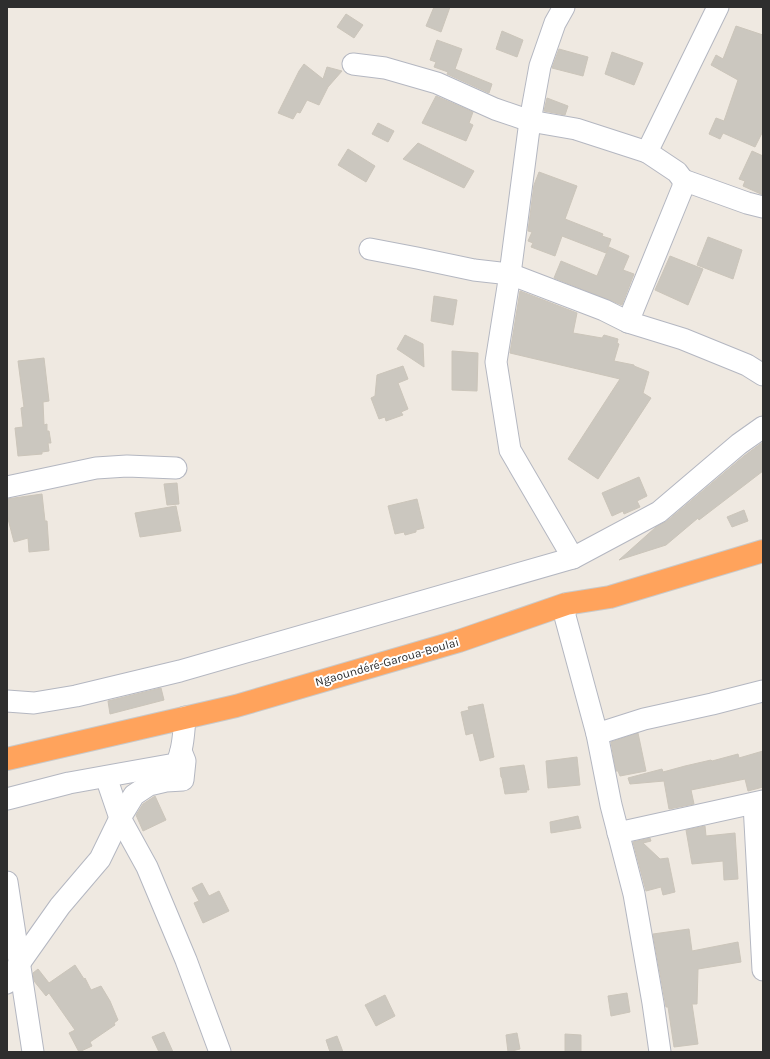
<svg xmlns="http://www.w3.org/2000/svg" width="770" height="1059" viewBox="0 0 770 1059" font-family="Karla,sans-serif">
<rect width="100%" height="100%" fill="#efe9e1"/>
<g fill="#cbc7bf" stroke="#cbc5ba">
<polygon points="434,7 450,7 441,32 426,26"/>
<polygon points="346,14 363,25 354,38 337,27"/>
<polygon points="736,26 763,35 763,131 755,147 723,133 720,139 709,134 716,118 724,121 738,80 711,65 716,55 723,59"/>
<polygon points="502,31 523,40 517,57 496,49"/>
<polygon points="437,40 462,49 455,69 492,84 489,93 447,74 448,72 434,67 436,62 430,60"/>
<polygon points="559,49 588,57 583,76 552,68"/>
<polygon points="612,52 643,63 634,85 605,74"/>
<polygon points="304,64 323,79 327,67 342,71 328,87 319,105 307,100 300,113 297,112 293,119 278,113 299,71"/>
<polygon points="436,96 473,112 469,123 473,125 466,141 422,123"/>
<polygon points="547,98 568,106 565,115 544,111"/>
<polygon points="378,123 394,131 388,142 372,134"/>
<polygon points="418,143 474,171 464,188 403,159"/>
<polygon points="348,149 375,166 366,182 338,165"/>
<polygon points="752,151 763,156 763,195 743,186 745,181 739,179"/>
<polygon points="539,172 577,186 565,219 603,234 602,236 611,239 606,253 562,236 555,256 531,247 533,243 528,241 532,232 528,231 534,185"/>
<polygon points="708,237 742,250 733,279 697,265"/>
<polygon points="609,247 629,256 623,270 634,274 622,305 554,278 561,261 597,276"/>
<polygon points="670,256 703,269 688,305 655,290"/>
<polygon points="520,291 577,313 573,333 602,338 604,335 618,339 617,343 619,344 614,361 634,365 634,366 649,372 643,393 651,398 598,479 568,459 620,379 510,353"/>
<polygon points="434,296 457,300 453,325 431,321"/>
<polygon points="405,335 423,344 424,367 397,349"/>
<polygon points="452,351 478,353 477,391 452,390"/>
<polygon points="44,358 49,401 43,402 44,425 47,424 47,431 49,431 51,443 48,443 49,451 42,452 42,454 18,456 15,428 23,427 21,408 24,407 18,361"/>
<polygon points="403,366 408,379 398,383 408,409 401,412 403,415 386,421 385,417 379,419 371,398 375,396 377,375"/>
<polygon points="763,442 763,471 699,520 698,518 666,545 619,560 656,527 667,521 744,456"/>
<polygon points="639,477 647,496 637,501 640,507 624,514 623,511 612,516 602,493"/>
<polygon points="177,483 179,504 167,505 164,484"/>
<polygon points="42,494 45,521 47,521 49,550 29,552 28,538 14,542 7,515 7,499"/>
<polygon points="417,499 424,528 416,530 416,532 405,535 404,532 395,534 388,506"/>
<polygon points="176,506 181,531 140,537 135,513"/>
<polygon points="744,510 748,521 732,527 727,517"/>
<polygon points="161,688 164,700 110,714 108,701"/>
<polygon points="483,704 494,757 480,761 473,733 466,735 461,712 469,710 468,707"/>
<polygon points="638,733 646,771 620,776 618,771 616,771 611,742"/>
<polygon points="763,751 763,787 748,791 745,779 691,790 694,804 669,809 664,781 630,784 628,778 662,769 663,772 685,766 711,760 712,761 738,754 739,758"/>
<polygon points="577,757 580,785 548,788 546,761"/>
<polygon points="524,765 529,790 526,790 527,792 505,794 502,778 501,777 500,768"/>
<polygon points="155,796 166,820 143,831 136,815 143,804"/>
<polygon points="578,816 581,828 551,833 550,822"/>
<polygon points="705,826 706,836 735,833 738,879 724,880 723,861 692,864 686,830"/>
<polygon points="650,838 651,841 643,843 660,859 668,858 675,892 663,895 661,887 646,891 633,842"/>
<polygon points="202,883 209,896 219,891 229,911 203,923 194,903 199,901 192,888"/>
<polygon points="689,929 692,951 738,942 741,962 698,969 697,1004 692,1004 698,1044 674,1047 668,1007 666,1007 653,934"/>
<polygon points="75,965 84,979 85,978 91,990 101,986 110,1001 118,1020 114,1023 115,1025 90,1042 92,1046 79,1052 69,1033 75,1030 49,993 46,996 34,981 33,973 38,969 49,983"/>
<polygon points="627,993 630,1012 611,1016 608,996"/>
<polygon points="385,995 395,1016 376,1026 365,1005"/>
<polygon points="164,1032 173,1052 159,1052 152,1037"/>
<polygon points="517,1033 520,1049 508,1052 506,1035"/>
<polygon points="565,1034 581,1035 581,1052 565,1052"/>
<polygon points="337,1036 343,1052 330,1052 326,1040"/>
</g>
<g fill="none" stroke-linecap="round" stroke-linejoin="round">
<defs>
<g id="minor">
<polyline points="564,7 555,23 540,66 530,121 510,274 496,362 510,450 573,558"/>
<polyline points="353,64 385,68 437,83 495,109 530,121 576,129 647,152"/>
<polyline points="683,180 747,203 763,207"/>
<polyline points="370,249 417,258 474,270 510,274 604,310 628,322 683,339 747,365 763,375"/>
<polyline points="628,322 683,187 683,180 677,172 647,152 718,7"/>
<polyline points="7,487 96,468 127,466 176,468"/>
<polyline points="566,604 565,616 597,734 611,805 634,894 653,1003 660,1052"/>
<polyline points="7,701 34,703 76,696 180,671 573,558 659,512 739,444 763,427"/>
<polyline points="597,734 644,719 712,704 763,691"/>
<polyline points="106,777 120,818 147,867 186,960 220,1052"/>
<path d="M7 799 69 783 175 764C183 755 184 730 185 717"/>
<polyline points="754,804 763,970"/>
<polyline points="618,833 763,801"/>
<polyline points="7,882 33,1052"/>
<polyline points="7,983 19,964 60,906 100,859 120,818 134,795 149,785 166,781 183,780 185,761 181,751"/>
</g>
<polyline id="highway" points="7,759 236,706 459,641 566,604 610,597 763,551"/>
</defs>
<use href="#minor" stroke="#b4b7c1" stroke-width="23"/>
<use href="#highway" stroke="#c9c9c9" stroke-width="24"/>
<use href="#minor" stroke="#fff" stroke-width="21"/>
<use href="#highway" stroke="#ffa35c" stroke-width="22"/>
</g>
<g text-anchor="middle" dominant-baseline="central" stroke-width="4" stroke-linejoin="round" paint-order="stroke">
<g font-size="12" fill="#2e2e2e" stroke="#fff">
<text transform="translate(387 662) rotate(-16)">Ngaoundéré-Garoua-Boulai</text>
</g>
</g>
<rect width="770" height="1059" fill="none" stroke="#2e2e2e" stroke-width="16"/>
</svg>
